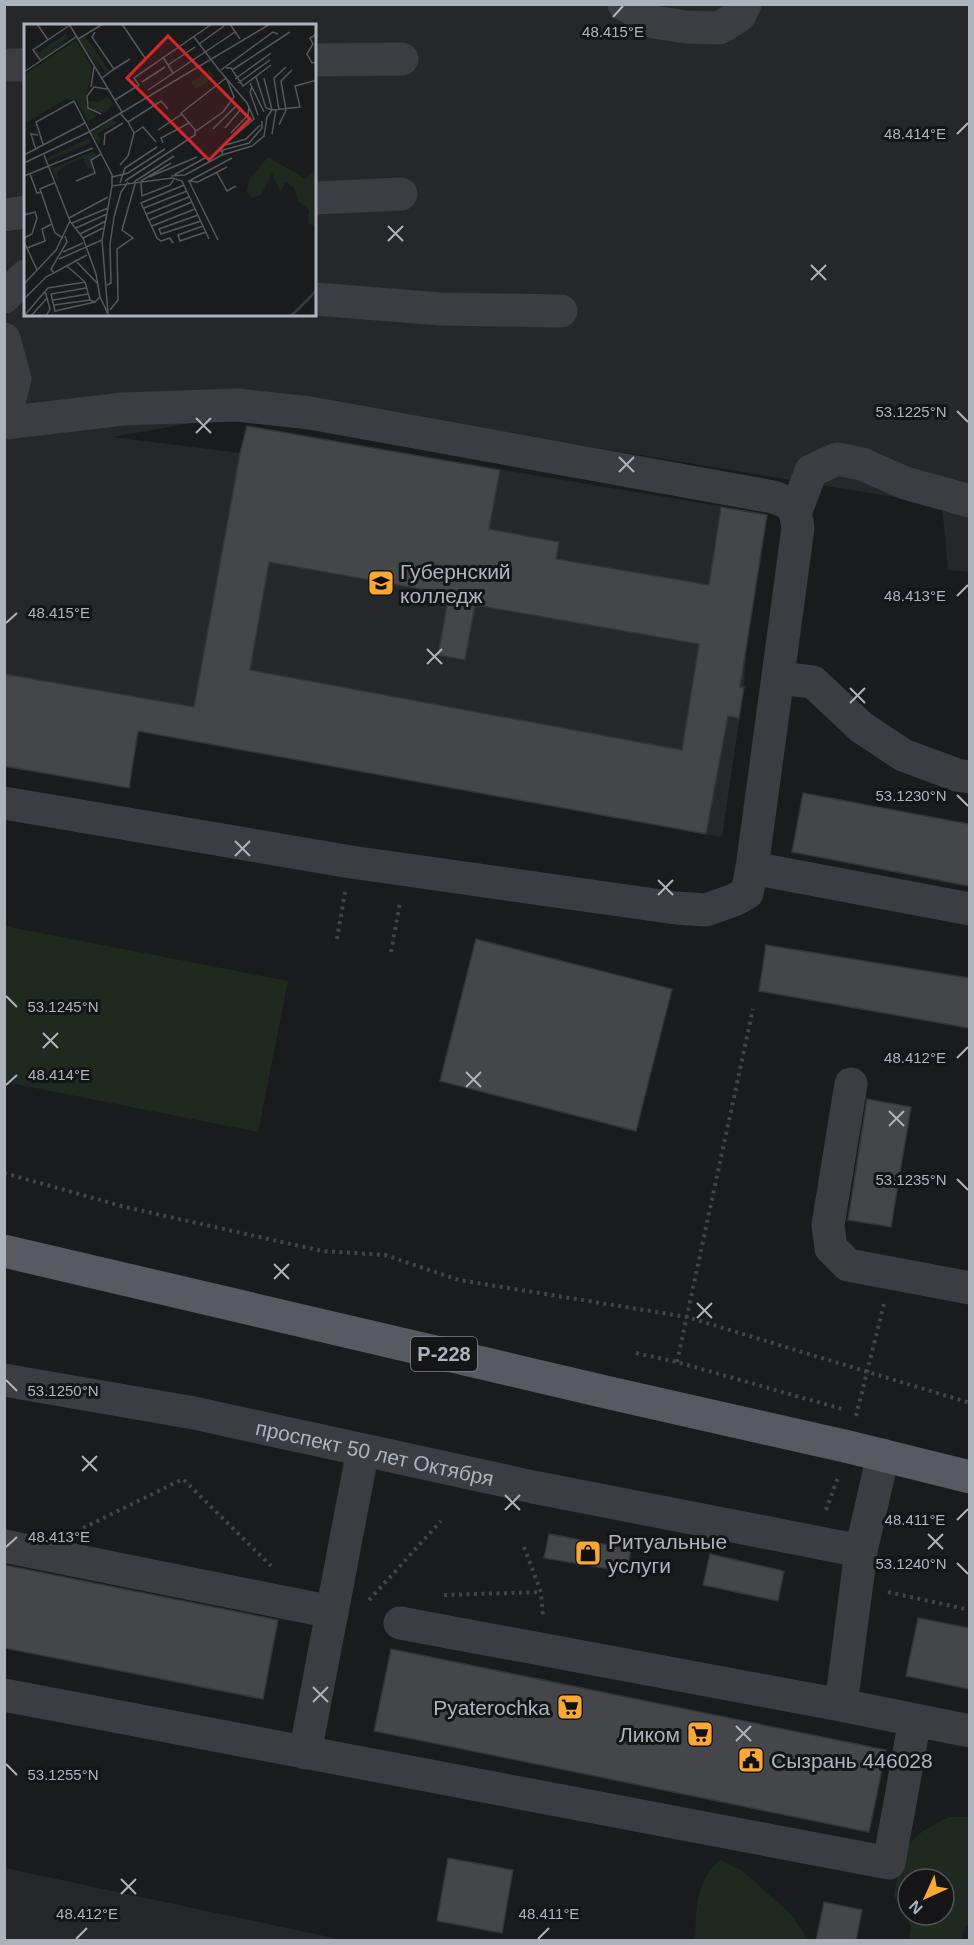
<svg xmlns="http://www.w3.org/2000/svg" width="974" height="1945" viewBox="0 0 974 1945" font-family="Helvetica,sans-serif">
<rect width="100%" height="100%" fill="#1a1b1d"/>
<g fill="#26272a" fill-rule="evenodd">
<path d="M4 5H969V572L948 570 942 505 313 401 113 437 240 453 247 427 767 514 746 652 744 687 722 837 139 731 129 788 5 766ZM26 26H315V315H26Z"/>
<polygon points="4,1868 5,1868 343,1940 5,1940"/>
</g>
<g fill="#202920" fill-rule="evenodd">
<polygon points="4,926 288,981 258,1132 5,1082"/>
<path d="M948 1817H969V1923L963 1930 962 1940H909L911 1926 894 1896 900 1860 911 1842 923 1831ZM908 1879H944V1915H908Z"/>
<path d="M720 1860 741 1870 776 1901 791 1915 804 1933 805 1940H695C697 1908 694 1884 720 1860Z"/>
</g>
<g fill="#44464a" stroke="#343539" stroke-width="1.5" fill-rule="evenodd">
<path d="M247 426 500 470 489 529 559 542 556 559 709 585 721 507 767 515 740 687H744L739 718 728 716 706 834 138 731 129 788 4 766V674L194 707 240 453ZM269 562 449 594 438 655 465 660 475 605 699 644 682 750 250 670Z"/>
<polygon points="803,793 969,824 969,886 792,852"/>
<polygon points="476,939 672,989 636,1131 440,1081"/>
<polygon points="766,945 969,978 969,1028 759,991"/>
<polygon points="867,1099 911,1107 891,1227 848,1220"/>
<polygon points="549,1534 631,1549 627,1572 544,1558"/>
<polygon points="710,1554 784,1571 778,1601 703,1585"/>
<polygon points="4,1565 278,1620 263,1699 4,1648"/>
<polygon points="918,1618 969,1628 969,1689 906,1676"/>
<polygon points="391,1649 886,1750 869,1832 374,1731"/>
<polygon points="448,1858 513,1870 502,1933 437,1921"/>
<polygon points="824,1902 862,1910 856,1941 816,1941"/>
</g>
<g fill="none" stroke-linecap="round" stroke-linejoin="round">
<g stroke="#414449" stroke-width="4" stroke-dasharray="3 4.5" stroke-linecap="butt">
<polyline points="337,939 345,892"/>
<polyline points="391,952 400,902"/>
<polyline points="4,1173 125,1207 322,1251 385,1255 459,1280 687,1317 970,1403"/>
<polyline points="636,1353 677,1362 842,1409"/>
<polyline points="677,1362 753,1009"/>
<polyline points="856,1416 884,1304"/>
<polyline points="826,1510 838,1477"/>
<polyline points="83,1528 183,1479 271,1566"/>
<polyline points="524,1547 541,1592 543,1618"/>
<polyline points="888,1592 970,1610"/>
<polyline points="444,1595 541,1592"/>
<polyline points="369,1600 441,1521"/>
</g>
<g stroke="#3b3d42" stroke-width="33">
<polyline points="624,4 654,22 686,27 719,28 739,16 745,4"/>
<polyline points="315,60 402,59"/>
<polyline points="4,65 26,65"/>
<polyline points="315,198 401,194"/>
<polyline points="4,215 26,212"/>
<polyline points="4,297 26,276"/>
<polyline points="315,299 441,309 561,311"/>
<polyline points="4,339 15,379 4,422"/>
<path d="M4 423 123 409 237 405 310 413 773 497C793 504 795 507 798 528L752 868 747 893 734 900 706 910 676 908 351 862 4 803"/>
<polyline points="796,511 811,471 837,459 862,464 905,483 970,501"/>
<polyline points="778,678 813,682 861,727 903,755 957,775 970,777"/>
<polyline points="752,868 970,909"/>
<polyline points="851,1084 828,1225 831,1248 848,1265 970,1288"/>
<path id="s1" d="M4 1380 194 1413 533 1487 861 1551"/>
<polyline points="883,1455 861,1551 841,1705 915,1720"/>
<polyline points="4,1546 332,1612"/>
<polyline points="400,1623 841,1705"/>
<polyline points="4,1695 889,1863 915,1720 970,1731"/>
<polyline points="305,1753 363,1450"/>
</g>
<polyline stroke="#575a61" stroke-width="33" points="4,1251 610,1393 849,1447 970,1477"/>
</g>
<path fill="none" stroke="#acb3bd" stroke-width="2" d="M613 17 623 6M957 134 968 123M388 226 403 241M388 241 403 226M811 265 826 280M811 280 826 265M957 411 968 422M196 418 211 433M196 433 211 418M619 457 634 472M619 472 634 457M957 596 968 585M6 623 17 613M427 649 442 664M427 664 442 649M850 688 865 703M850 703 865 688M957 795 968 806M235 841 250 856M235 856 250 841M658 880 673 895M658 895 673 880M6 996 17 1007M43 1033 58 1048M43 1048 58 1033M957 1058 968 1047M466 1072 481 1087M6 1085 17 1075M466 1087 481 1072M889 1111 904 1126M889 1126 904 1111M957 1179 968 1190M274 1264 289 1279M274 1279 289 1264M697 1303 712 1318M697 1318 712 1303M6 1380 17 1391M82 1456 97 1471M82 1471 97 1456M505 1495 520 1510M505 1510 520 1495M957 1520 968 1509M928 1534 943 1549M6 1547 17 1537M928 1549 943 1534M957 1563 968 1574M313 1687 328 1702M313 1702 328 1687M736 1726 751 1741M736 1741 751 1726M6 1764 17 1775M121 1879 136 1894M121 1894 136 1879M76 1939 87 1928M538 1939 549 1928"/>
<defs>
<symbol id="university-square" viewBox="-11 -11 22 22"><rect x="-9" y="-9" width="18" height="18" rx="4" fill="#fba734" stroke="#151518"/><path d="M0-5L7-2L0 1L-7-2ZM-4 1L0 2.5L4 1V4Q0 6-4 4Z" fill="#111"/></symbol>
<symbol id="shop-square" viewBox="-11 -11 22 22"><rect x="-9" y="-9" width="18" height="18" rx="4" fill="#fba734" stroke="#151518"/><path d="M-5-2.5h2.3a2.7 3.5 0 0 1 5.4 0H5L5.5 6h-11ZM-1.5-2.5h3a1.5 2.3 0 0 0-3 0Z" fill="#111"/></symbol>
<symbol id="supermarket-square" viewBox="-11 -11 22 22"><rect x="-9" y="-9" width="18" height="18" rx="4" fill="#fba734" stroke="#151518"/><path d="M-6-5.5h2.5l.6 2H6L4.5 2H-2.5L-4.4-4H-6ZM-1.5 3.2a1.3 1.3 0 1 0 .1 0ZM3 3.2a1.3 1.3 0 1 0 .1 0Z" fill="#111"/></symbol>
<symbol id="civic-square" viewBox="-11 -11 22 22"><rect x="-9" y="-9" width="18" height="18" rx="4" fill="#fba734" stroke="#151518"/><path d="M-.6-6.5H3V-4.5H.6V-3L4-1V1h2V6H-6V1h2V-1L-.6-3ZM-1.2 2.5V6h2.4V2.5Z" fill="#111"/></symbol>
</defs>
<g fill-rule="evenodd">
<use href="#university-square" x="366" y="568" width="30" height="30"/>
<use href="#shop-square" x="573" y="1538" width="30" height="30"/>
<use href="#supermarket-square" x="555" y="1692" width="30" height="30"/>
<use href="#supermarket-square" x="685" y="1719" width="30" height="30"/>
<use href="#civic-square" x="736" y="1745" width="30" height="30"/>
</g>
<g text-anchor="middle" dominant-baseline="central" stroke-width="6" stroke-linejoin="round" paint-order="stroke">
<rect fill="#151518" stroke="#7f848c" stroke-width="1.5" x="411" y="1337" width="66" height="34" rx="4.5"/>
<g font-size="20" font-weight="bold" fill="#acb3bd">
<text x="444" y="1354">Р-228</text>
</g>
<g font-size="21" fill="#acb3bd" stroke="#151518" text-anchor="start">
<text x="400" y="571">Губернский<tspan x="400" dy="24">колледж</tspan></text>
<text x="608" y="1541">Ритуальные<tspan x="608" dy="24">услуги</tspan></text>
<text x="550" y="1707" text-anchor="end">Pyaterochka</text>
<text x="680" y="1734" text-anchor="end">Ликом</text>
<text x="771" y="1760">Сызрань 446028</text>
</g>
<g font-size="21" fill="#acb3bd" stroke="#151518">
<text stroke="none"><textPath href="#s1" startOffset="378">проспект 50 лет Октября</textPath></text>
</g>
</g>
<g transform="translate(24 24)">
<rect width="292" height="292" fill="#1a1b1d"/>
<path d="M42 10 43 14 25 27 49 14 17 36 10 26 15 28ZM60 11 85 46 89 45 82 50 70 32 78 50 55 15ZM52 16 68 44 61 80 73 92 64 97 52 75 40 76 0 100V51ZM185 46 190 53 172 65 167 58ZM84 72 89 80 82 88 71 87 64 80V77L74 78ZM88 96 94 98 73 110 77 114 74 120 68 109ZM65 114 67 119 23 137 22 135ZM67 128 73 130 69 133 68 144 64 145 59 134 42 141 33 149 34 158 28 145ZM244 133 281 155 292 146V202L284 199 285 186 274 177 270 164 262 158 256 167 248 149 237 171 228 174 223 167 225 155Z" fill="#202920"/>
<path fill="none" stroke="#2f3b42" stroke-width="3" d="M267 292 293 266"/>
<path fill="none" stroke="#54585d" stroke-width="1.5" d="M13 0 24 16M45 0 98 88M98 0 121 34M206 0 216 15M71 8 68 13 90 45 78 54M293 10 286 14 289 20 283 30 288 39 293 38M170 13 195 46 202 54 204 58 210 73 199 88 172 107 157 89 202 54 223 79 230 95 209 113M54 15 79 0M175 20 200 2M139 33 149 49M17 37 9 26 46 1M144 41 171 23M202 44H207L219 62 247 41M90 45 106 35M197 46 249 8 254 10M208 46 266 8M0 48 52 13M232 53 242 84 248 86M240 54 248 86M211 55 247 29M118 58 141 43M214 59 246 36M226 59 240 88M67 63 70 43M228 63 226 68 234 91M124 66 211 8M91 76 115 61 110 54 188 0M255 86 250 54 262 43M96 89 104 98 137 77 144 85M77 90 64 84 63 72 70 63 83 65M104 98 110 109 119 103 132 118M255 101 262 86 257 57 268 46M201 104 217 85 208 77M189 105 213 81M134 106 158 90M207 109 224 91 225 82M248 110 252 86M139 119 137 114 165 99M19 120 12 98 50 77 88 151V162L148 154 158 157 185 215M80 121 81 110 99 99M12 126 7 110 14 111M197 128 198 122 222 115 236 101M0 131 61 99M198 131 199 126 225 119 238 104V97M0 139 65 108 246 0M96 141 104 132 110 109M193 149 203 167 212 162M6 150 13 169 17 168M150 151 181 134M0 152 69 124M147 152 161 151 198 131 228 122 240 112 243 93 248 86 276 83 271 62 293 56M88 153 104 149 141 125M125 153 173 133M52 157 71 149 67 136 77 130M101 157 171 111V107M117 157 147 139M165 157 208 134M110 158 150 132M117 158 118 172 146 161 151 154M30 159 16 165 31 209 39 214M96 159 101 144 133 123M120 184 163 167M123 190 165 173M0 191 11 188 13 194 8 210 0 214M174 191 135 205 137 210 177 197M45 194 84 173M125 196 168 178M48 199 84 184M128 202 171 185M179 202 154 211 156 217 182 208M52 204 83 190M56 210 82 197M59 214 79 204M194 216 165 157 174 158 203 143M0 218 3 224 21 217 18 205 28 200M149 219 146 214 137 217 133 214 117 179 160 161M3 224 13 246M39 228 59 219M35 235 78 216M51 236 73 259M43 242 61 258M30 249 27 245 43 218 41 212M0 260 32 226 46 197 20 131M83 261 87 259 86 220 90 193 97 168 104 158M62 264 27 270 31 287 71 278M21 267 26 285 22 292M76 273 85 292M0 275 22 253 63 231M29 276 64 270M30 281 66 276M86 286 94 276 93 225 109 214 98 206 111 160M84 289 78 216 88 162M0 292 24 264 61 258 66 276 71 278 76 273 72 250 59 214 46 197M7 292 23 274"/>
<path fill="#d62828" fill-opacity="0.15" stroke="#d62828" stroke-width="3" d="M144 12 226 95 185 136 103 54Z"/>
<rect width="292" height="292" fill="none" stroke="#acb3bd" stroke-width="3"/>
</g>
<g font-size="15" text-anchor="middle" fill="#acb3bd" stroke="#151518" stroke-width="6" stroke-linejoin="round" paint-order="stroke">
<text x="613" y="37">48.415°E</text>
<text x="915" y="139">48.414°E</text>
<text x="911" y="417">53.1225°N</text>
<text x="915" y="601">48.413°E</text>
<text x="59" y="618">48.415°E</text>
<text x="911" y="801">53.1230°N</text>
<text x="63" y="1012">53.1245°N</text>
<text x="915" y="1063">48.412°E</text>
<text x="59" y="1080">48.414°E</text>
<text x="911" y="1185">53.1235°N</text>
<text x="63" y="1396">53.1250°N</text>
<text x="915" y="1525">48.411°E</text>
<text x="59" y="1542">48.413°E</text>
<text x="911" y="1569">53.1240°N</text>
<text x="63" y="1780">53.1255°N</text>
<text x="87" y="1919">48.412°E</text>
<text x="549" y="1919">48.411°E</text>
</g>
<rect width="974" height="1945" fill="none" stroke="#acb3bd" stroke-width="12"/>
<g transform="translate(926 1897) rotate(225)"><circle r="28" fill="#151518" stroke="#51545a" stroke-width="1.5"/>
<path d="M0-4.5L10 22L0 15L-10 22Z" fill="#fba734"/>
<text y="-9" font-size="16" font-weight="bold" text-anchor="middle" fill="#acb3bd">N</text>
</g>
</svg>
